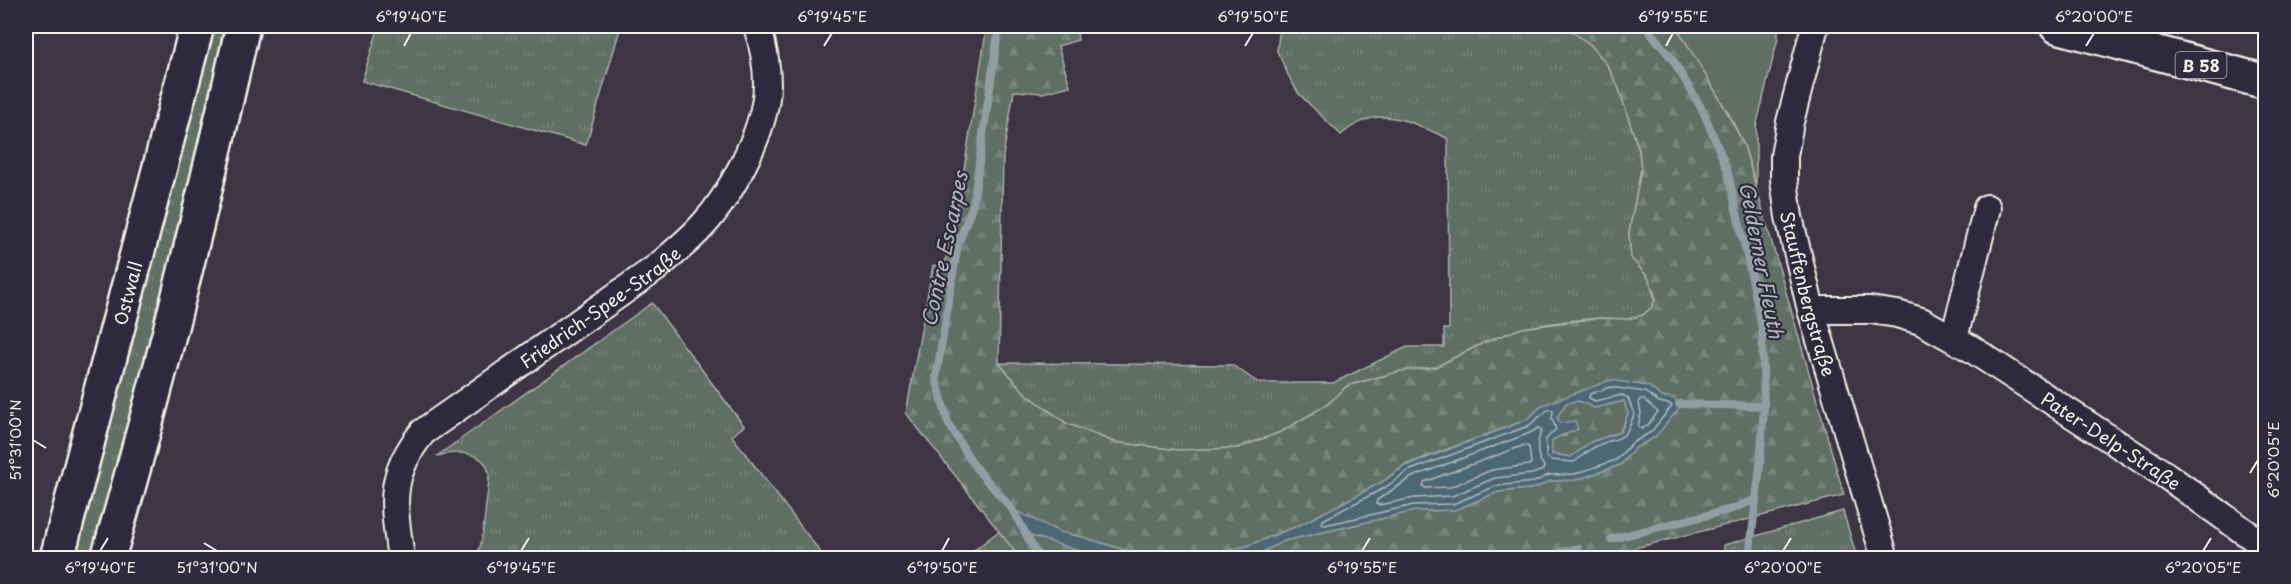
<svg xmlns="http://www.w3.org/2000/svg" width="2291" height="584" viewBox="0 0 2291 584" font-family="'Playpen Sans',sans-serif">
<defs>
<pattern id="grass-tufts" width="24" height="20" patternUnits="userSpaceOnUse" patternTransform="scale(1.5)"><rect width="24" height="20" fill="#606f65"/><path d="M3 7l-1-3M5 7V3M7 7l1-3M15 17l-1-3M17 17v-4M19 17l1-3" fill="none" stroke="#77847b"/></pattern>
<pattern id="forest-firs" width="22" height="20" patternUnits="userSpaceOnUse" patternTransform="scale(1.5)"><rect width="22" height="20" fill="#606f65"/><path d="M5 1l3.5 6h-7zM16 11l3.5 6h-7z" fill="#77847b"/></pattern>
</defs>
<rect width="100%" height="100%" fill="#3d3444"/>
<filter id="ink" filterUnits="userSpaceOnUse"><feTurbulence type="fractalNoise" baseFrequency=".0167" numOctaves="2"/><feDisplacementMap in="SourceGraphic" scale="12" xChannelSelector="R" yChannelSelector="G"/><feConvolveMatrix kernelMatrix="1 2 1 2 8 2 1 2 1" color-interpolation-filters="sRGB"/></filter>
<g filter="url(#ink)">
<g fill="url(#grass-tufts)" stroke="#aab0a6" stroke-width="1.5">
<polygon points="206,26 231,26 136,408 95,558 67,558"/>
<polygon points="379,26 621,26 586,145 362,81"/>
<path d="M1280 26H1564L1591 45 1606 63 1618 86 1639 151 1641 169 1629 233 1631 258 1648 277 1655 299 1652 307 1643 315 1628 319 1600 318 1566 321 1522 328 1483 343 1436 367 1401 371 1347 386 1328 404 1281 432 1237 448 1178 450 1114 442 1066 423 1025 393 999 363 1232 365 1259 383H1333L1407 347H1444V329H1449L1448 140 1445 137C1406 120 1378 103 1341 135L1299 94 1291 81 1277 51Z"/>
<path d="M652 303 744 426 732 436 825 558H475C483 545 483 528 485 514 486 501 489 489 489 476 488 450 455 451 437 456Z"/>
<polygon points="1843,511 1857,558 1724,558 1724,545"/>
<polygon points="999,531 1020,558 964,558"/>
</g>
<g fill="url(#forest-firs)" stroke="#aab0a6" stroke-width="1.5">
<polygon points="987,26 1096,26 1096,28 1077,33 1078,40 1058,46 1070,86 1043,93 1014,91 1003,156 999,363 1025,393 1066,423 1114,442 1178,450 1238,448 1281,432 1328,404 1347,386 1401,371 1436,367 1483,343 1522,328 1600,318 1628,319 1643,315 1652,307 1656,298 1648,277 1631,258 1629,233 1641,170 1639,150 1618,86 1606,63 1591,45 1564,26 1676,26 1705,71 1744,145 1844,495 1596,558 1250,558 1284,541 1415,511 1455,510 1498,492 1535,488 1550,481 1576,480 1620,465 1635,448 1655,437 1674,398 1662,397 1648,386 1543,405 1526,420 1405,465 1382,482 1300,525 1247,546 1207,555 1131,552 1086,538 1060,532 1013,510 1025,534 1087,553 1094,558 1020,558 906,413 933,265 944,267 960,194"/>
<polygon points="1579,401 1594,408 1624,401 1628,414 1620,432 1591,442 1571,457 1551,454 1552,441 1557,436 1566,436 1566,423 1560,423 1557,417 1566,403"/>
</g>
<polygon fill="#606f65" stroke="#aab0a6" stroke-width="1.5" points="1676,26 1778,26 1778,38 1756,127 1756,185 1744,145 1729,114"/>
<path fill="#4d6775" stroke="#909ea3" stroke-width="1.5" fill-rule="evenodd" d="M1611 380 1648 386 1662 397 1674 398 1679 404 1678 410 1655 437 1635 448 1620 465 1576 480 1550 481 1535 488 1498 492 1455 510 1415 511 1284 541 1250 558H1094L1086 553 1025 534 1012 509 1060 532 1086 538 1131 552 1207 555 1247 546 1300 525 1382 482 1405 466 1526 420 1543 405ZM1579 401 1594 408 1624 401 1628 414 1621 432 1591 442 1571 457 1552 454V441C1558 435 1569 434 1578 429L1575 421 1560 423 1557 417 1566 403Z"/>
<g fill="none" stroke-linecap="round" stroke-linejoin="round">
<g stroke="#b1baba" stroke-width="1.5">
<path d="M1610 387 1645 392 1659 402 1670 404 1672 406 1651 432 1632 443 1616 460 1575 474 1549 475 1534 482 1496 486 1453 504 1414 505 1325 525 1322 524 1323 520 1386 487 1408 471 1528 426 1549 409 1553 411 1552 419 1556 429 1546 439V456L1551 460 1574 462C1580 458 1586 452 1593 448 1617 434 1624 447 1634 414L1628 398 1622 395 1595 401 1589 398 1590 394Z"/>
<polygon points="1640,399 1643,399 1658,412 1647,426 1641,429 1638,426 1641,414 1639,402"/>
<path d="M1538 428 1542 430C1536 443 1536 456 1544 466L1543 470 1532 474 1495 478 1452 496 1414 498 1379 505 1376 504 1377 500 1412 477 1530 433Z"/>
<polygon points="1525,445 1529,447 1531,463 1529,465 1492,470 1450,487 1425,488 1423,486 1424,482"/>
</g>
<g stroke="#909ea3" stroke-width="8">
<polyline points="999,26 973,204 958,244 936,378 948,423 975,467 1012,509 1039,558"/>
<polyline points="1645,26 1673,60 1703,111 1727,169 1753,283 1762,329 1764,406 1760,466 1749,558"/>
<polyline points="1679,404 1764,406"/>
<polyline points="1611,539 1732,509 1757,499"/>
<polyline points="1540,558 1578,548"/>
</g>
<defs>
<g id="street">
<path id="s1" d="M1815 26 1790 122 1784 156V180L1789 217 1811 310 1885 558"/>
<path id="s2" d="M1811 310H1870L1897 314 1921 321 1970 348 2167 476 2266 547"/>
<polyline points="1954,338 1987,208"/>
<path id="s3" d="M401 558C394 506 386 477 423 432L656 268C672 254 689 241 703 225 730 196 761 137 766 98 769 75 764 48 757 26"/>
</g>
<g id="secondary">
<path id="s4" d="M57 558 197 26"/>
<path d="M108 558C159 383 203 204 243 26"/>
</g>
<polyline id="primary" points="2057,26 2266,82"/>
</defs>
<use href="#street" stroke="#f4f1e8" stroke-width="30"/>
<use href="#secondary" stroke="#f4f1e8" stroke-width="38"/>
<use href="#primary" stroke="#f4f1e8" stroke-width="38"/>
<use href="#street" stroke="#2f2a3d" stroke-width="26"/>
<use href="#secondary" stroke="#2f2a3d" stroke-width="33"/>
<use href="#primary" stroke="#2f2a3d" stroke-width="33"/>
</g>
</g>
<path fill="none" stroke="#f4f1e8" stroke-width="2" d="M404 46 411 33M824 46 832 33M1245 46 1253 33M1666 46 1673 33M2086 46 2094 33M33 440 46 448M2250 473 2258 460M204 543 217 551M100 551 108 538M521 551 529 538M942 551 949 538M1362 551 1370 538M1783 551 1791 538M2203 551 2211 538"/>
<g text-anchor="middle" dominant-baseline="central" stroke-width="4.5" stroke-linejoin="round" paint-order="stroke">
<rect fill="#2f2a3d" stroke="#b9b5b5" stroke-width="1.5" x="2175.5" y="52" width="51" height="26" rx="4.5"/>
<g font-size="16" font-weight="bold" fill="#f4f1e8">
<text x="2201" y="65">B 58</text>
</g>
<g font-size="18" fill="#f4f1e8" stroke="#2f2a3d">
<text stroke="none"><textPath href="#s4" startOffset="274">Ostwall</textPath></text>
<text stroke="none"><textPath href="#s1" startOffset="274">Stauffenbergstraße</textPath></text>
<text stroke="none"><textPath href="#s3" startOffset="350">Friedrich-Spee-Straße</textPath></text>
<text stroke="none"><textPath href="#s2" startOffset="336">Pater-Delp-Straße</textPath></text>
</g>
<g font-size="20" font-style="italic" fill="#b1baba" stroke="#2f2a3d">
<text transform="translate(944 249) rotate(-78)">Contre Escarpes</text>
<text transform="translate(1762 260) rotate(79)">Gelderner Fleuth</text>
</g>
</g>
<rect width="2291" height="584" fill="none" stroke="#2f2a3d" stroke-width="66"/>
<rect x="33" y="33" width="2225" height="518" fill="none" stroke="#f4f1e8" stroke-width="2"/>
<g font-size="15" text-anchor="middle" fill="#f4f1e8">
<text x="411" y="22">6°19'40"E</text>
<text x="832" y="22">6°19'45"E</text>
<text x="1253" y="22">6°19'50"E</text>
<text x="1673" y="22">6°19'55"E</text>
<text x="2094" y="22">6°20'00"E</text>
<text transform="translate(16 440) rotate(-90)" y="5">51°31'00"N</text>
<text transform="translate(2274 460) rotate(-90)" y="5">6°20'05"E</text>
<text x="100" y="573">6°19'40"E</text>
<text x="217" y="573">51°31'00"N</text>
<text x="521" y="573">6°19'45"E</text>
<text x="942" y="573">6°19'50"E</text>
<text x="1362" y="573">6°19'55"E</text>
<text x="1783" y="573">6°20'00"E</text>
<text x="2203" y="573">6°20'05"E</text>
</g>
</svg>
